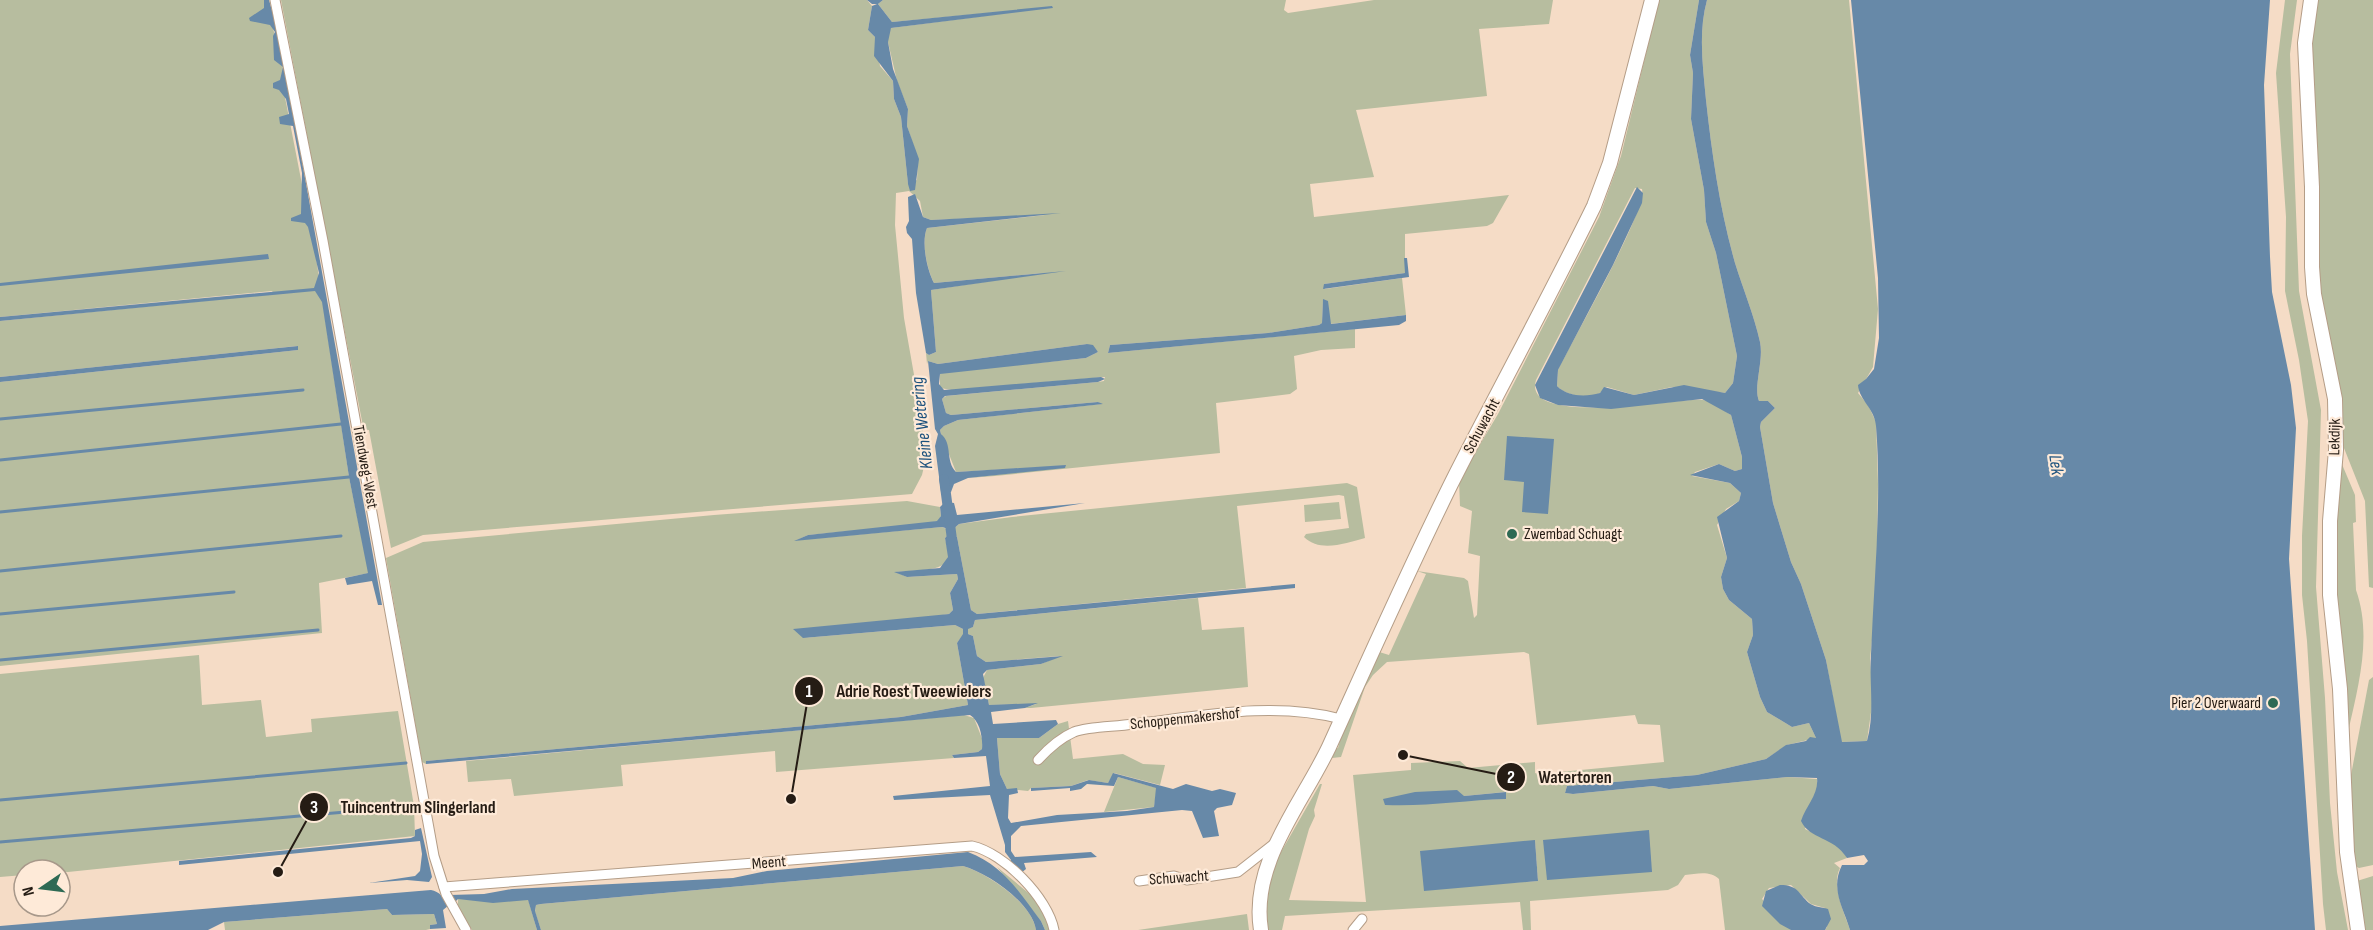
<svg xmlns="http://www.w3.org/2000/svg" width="2373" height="930" viewBox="0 0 2373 930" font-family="'Sofia Sans Condensed',sans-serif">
<rect width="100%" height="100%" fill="#f5dcc6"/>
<g fill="#b7bd9f" fill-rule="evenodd">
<path d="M0 0H268C269 30 287 57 283 87L315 251 349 477 369 573 319 583 322 633 0 666V382L298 350 297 346 0 377V321L274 294 272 291 0 317Z"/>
<path d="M281 0H867L872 6 868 30 875 37 880 66 893 81 894 99 901 117 908 184 917 180 918 159 907 126 908 109 897 81 888 42V33L891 28 1053 7 892 22 878 4 883 0H1286L1284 10 1288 13 1374 0H1553L1549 24 1479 29 1487 96 1356 110 1374 177 1310 184 1314 217 1509 195 1493 223 1487 226 1405 234V273L1324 284 1325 289 1402 278 1406 315 1330 324 1323 300 1322 323 1319 325 1268 333 1110 345 1108 353 1355 329V348L1321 350 1294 356 1297 389 1290 394 1216 403 1220 453 995 476 968 478 1066 466 956 472 941 434 940 430 944 426 958 420 1101 404 1098 402 951 415 946 413 942 399 946 396 1098 382 1104 381 1105 377 952 390 940 388V374L944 372 1068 360 1086 358 1098 352 1087 344 938 364 928 361 927 364 926 353 929 355 936 352 931 290 1043 273 934 283C927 269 921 242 927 228L1045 215 931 220 923 217 920 201 909 191 896 193 895 225 904 318 922 420 926 458 922 475 912 494 423 535 391 548 369 430 363 429 362 421Z"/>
<path d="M1659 0H1699L1690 55 1693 73 1691 119 1704 190 1706 222 1716 253 1737 356 1733 383 1725 393 1672 387 1634 395 1607 387C1604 388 1602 391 1600 393 1588 400 1565 395 1557 386L1558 370C1572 341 1647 211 1642 189L1635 188 1536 380C1521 429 1681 397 1703 400 1713 401 1723 410 1731 415L1742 457V469L1735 471 1719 464 1695 472 1692 476 1730 483 1741 493 1739 501 1726 509 1717 525 1727 558 1721 577 1723 589 1729 600 1752 619 1753 635 1747 652 1760 697 1767 712 1792 727 1809 723 1816 738 1787 745 1766 759 1697 775 1567 786 1565 793 1573 794 1653 786 1669 789 1787 777 1817 779 1818 788 1805 829 1840 846 1847 858 1834 863 1840 868C1831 886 1844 912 1850 930H1825L1827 927 1825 908 1811 904 1791 885 1769 888 1762 899 1791 930H1725L1719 879C1710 870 1696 874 1685 875L1678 885 1668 890 1530 901 1531 930H1523L1520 902 1285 916 1282 930H1265V893L1277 859 1320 784H1322L1314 810 1315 816 1309 829 1289 900 1366 902 1353 775 1411 770V763L1460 761 1468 768 1535 762V773L1539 774 1664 762 1660 725 1638 724 1635 715 1537 725 1529 654 1524 652 1387 662 1373 675 1365 687 1341 757 1332 758 1331 753 1333 749 1338 748 1346 719 1376 651 1389 655 1426 574 1417 571 1464 578 1468 581 1474 618 1477 615 1480 556 1468 553 1472 511 1460 506 1459 480 1498 414 1599 217 1621 156ZM1505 792V799L1459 800 1464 796ZM1535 840 1538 881 1478 885Z"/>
<path d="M1707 0H1849L1878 309 1873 367 1858 393 1868 405 1876 422 1878 484 1876 602 1870 659 1873 698 1867 741 1841 742 1826 660 1801 584 1791 562 1773 503 1760 427 1761 422 1775 408 1768 401H1759C1753 387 1764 361 1760 342 1754 315 1743 289 1735 263 1720 210 1712 155 1706 100 1703 67 1698 33 1707 0Z"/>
<polygon points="2285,0 2297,0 2290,54 2299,291 2321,410 2316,587 2325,698 2330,803 2337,872 2348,930 2326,930 2323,904 2307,641 2302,595 2302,536 2308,421 2299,360 2285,291 2286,217 2276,73"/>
<polygon points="2316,0 2373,0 2373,588 2369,587 2365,501 2340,438 2317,284 2310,50"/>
<path d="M2341 462 2355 495 2356 522 2353 523 2356 590C2372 635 2359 684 2348 732 2339 641 2330 553 2341 462Z"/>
<path d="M1347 483 1357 487 1365 538C1346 543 1320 553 1304 537L1306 534 1349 528 1344 496 1339 495 1237 506 1246 588 977 614 971 610 957 537 952 530 959 524 1012 517Z"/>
<path d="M907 501 940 507 941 516 938 521 924 524 808 535 797 540 942 527 949 530V534L945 538C946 544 949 552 948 557 947 573 908 570 896 572L907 577 957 574 958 579 950 593 953 610 949 614 803 638 955 625 963 629V635L957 643 968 705 901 717 426 761V764L422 762 386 558 423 542 714 515Z"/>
<polygon points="1339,502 1341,519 1305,522 1304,505"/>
<polygon points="1198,598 1202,630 1244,627 1248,687 1031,708 1025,708 1036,704 989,705 983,678 987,670 1041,664 1060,656 986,662 977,656 973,636 968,634 968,628 973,627 975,620"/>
<polygon points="199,655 202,705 261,700 266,737 312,732 311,719 398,711 414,806 415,836 68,872 24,870 24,875 0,877 0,674"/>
<polygon points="2373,677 2373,865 2359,868 2355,866 2346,777 2351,775 2369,680"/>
<polygon points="964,715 974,718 983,741 982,749 978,752 952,755 954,758 776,772 775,751 621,765 623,786 514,796 511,779 468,782 466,761"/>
<polygon points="1068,721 1073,759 1123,754 1143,764 1165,765 1160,785 1114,773 1108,783 1088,780 1071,786 1031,788 1028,791 1007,789 1000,774 997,738 1039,738 1058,724"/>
<polygon points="1118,777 1157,788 1154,807 1104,812"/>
<path d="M963 866C987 873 1032 903 1036 930H541L535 912 536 905 541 904Z"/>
<polygon points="997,867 1037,900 1050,930 1045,930 1041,921"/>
<polygon points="2373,876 2373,930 2362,930 2357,881"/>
<polygon points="458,899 528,899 537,930 472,930 458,909"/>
<polygon points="387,909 392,915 434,914 437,924 430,925 430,929 426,930 225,930 224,922"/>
<polygon points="1247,914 1249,930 1138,930"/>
</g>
<g fill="#6789a8">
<polygon points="264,0 269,0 280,39 382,605 378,605 372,581 347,585 345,578 368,573 349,477 322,302 315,291 0,321 0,317 314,288 319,273 308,227 305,223 291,221 291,218 301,214 302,173 293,126 280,124 279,117 289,114 286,99 279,90 273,88 273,83 280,80 283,67 274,60 273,36 275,32 270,25 250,21 249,18 264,8"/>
<polygon points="867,0 883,0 878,4 892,22 1052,6 1053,8 891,28 888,42 893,69 908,109 907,126 919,159 915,190 910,191 908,184 901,117 894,99 893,81 874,56 875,37 868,30 872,6 877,4 872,4"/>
<path d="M1699 0H1707C1698 33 1703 67 1706 100 1712 155 1720 210 1735 263 1743 289 1754 315 1760 342 1764 361 1753 387 1759 401H1768L1775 408 1761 422 1760 427 1773 503 1791 562 1801 584 1826 660 1842 742 1867 741C1875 712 1869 684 1871 654 1874 579 1882 502 1876 426 1875 409 1859 400 1858 385L1866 379 1874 369 1879 338 1878 278 1851 0H2270L2264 85 2270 257 2272 292 2291 385 2296 428 2289 559 2315 930H1850C1843 907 1830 889 1842 865H1864L1868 861 1864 855 1847 858C1833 836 1810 840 1801 821 1806 806 1819 794 1817 778L1787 777 1669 789 1653 786 1573 794 1565 793 1567 786 1697 775 1766 759 1786 745 1806 741 1810 737 1816 738 1809 723 1792 727 1767 712 1760 697 1747 652 1753 635 1752 619 1729 600 1723 589 1721 577 1727 558 1717 517 1739 501 1741 493 1730 483 1690 475 1719 464 1735 471 1742 469V457L1731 415 1702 399 1611 409 1558 405 1540 398 1535 385 1637 187 1643 193 1642 203 1613 265 1558 370 1557 386C1568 397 1586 397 1600 393L1604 387 1634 395 1684 385 1725 393 1733 383 1737 356 1716 253 1706 222 1704 190 1691 119 1693 73 1690 55Z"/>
<path d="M915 194 923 217 931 220 1061 213 927 228C921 242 927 270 934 283L1066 271 931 290 936 352 929 355 926 353 916 293 912 239 907 233 906 227 909 221 908 197Z"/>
<polygon points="268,254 269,259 0,286 0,283"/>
<polygon points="1404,258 1407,258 1409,277 1323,289 1324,284 1405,273"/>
<polygon points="1323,299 1328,301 1331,324 1406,315 1406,321 1399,325 1108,353 1110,345 1268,333 1319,325 1322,323"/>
<path d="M1087 344 1093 345 1098 352 1086 358 940 374 939 384 944 390 1101 377 1105 379 1098 382 945 396 942 399 946 413 951 415 1098 402 1103 404 958 420 944 426 940 430 941 434C953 444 945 461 956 472L1066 465 1065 468 968 478 954 484 951 492 945 494 941 492 935 446 938 434 935 429 928 361 938 364Z"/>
<polygon points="298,346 298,350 0,382 0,377"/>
<polygon points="1507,436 1554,439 1548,514 1522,512 1524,482 1504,480"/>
<polygon points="945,502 954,503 957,515 1085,503 959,524 952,530 942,527 794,541 808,535 937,521 941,516 940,507"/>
<path d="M949 534 957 537 971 610 977 614 1295 584V588L975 620 973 627 968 629V634L973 636 977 656 986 662 1063 656 1041 664 987 670 983 674 989 705 1038 703 1025 708 991 712 993 724 1056 720 1058 724 1039 738H997L1000 774 1007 789 1017 788 1018 793 1009 795 1008 818 1011 823 1057 815 1127 811 1154 807 1156 788 1118 777 1114 786 1087 784 1081 789 1070 791V788L1031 791V788L1071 786 1089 780 1108 783 1113 773 1173 789 1186 784 1212 791 1220 789 1236 793 1232 805 1217 808 1214 811 1219 836 1203 838 1192 811 1182 810 1021 826 1011 836V851L1015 857 1091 852 1097 857 1024 863 1026 869 1021 873 1010 863 1011 860 1005 852V845L990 795 894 800 893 796 990 786 986 756 954 758 952 755 978 752 982 749C983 738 980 721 970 715L426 764V761L901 717 968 705 957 643 963 634V629L955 625 803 638 793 629 949 614 953 610 950 593 958 579 957 574 907 577 894 572 940 568 948 557 945 538Z"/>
<path d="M1457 790 1464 796 1506 792V799C1465 800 1425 807 1385 805L1383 799 1415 792Z"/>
<polygon points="421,828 432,877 429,882 407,880 369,883 415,876 420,871 422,854 420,841 179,865 179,861 411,838 415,836 415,830"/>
<polygon points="1649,830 1652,872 1547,880 1543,840"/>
<polygon points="1535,840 1538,881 1424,891 1420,851"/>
<path d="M968 852C1004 866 1018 891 1041 921L1045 930H1036C1032 903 988 873 963 866L541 904 536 905 535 911 541 930H537L528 900 493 903 458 899 454 903 450 895 484 894 512 889 733 878 767 871Z"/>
<path d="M1780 885C1798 885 1798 893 1809 903 1814 907 1821 907 1828 909L1831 919 1825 930H1791L1780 924 1762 906 1766 891Z"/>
<path d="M431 890C439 891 445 899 449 905L443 910 446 928 430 929V925L437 924 434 914 392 915 387 909 224 922 208 930H0V926Z"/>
</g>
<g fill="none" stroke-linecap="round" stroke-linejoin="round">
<g stroke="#6789a8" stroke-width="3">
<polyline points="0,419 303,390"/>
<polyline points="0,460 341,424"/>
<polyline points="0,512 349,477"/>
<polyline points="0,571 341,536"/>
<polyline points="0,614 234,592"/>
<polyline points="0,660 318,630"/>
<polyline points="0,800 406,763"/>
<polyline points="0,842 414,806"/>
</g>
<polyline stroke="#6789a8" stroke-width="10" points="944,479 953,547"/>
<defs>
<g id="street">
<polyline points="275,0 323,241 434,856 446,894 466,930"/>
<path d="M1038 760C1048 749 1060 738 1074 732 1090 726 1115 727 1133 724 1201 716 1273 701 1341 719"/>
<polyline points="1139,881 1174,876 1187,880 1238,872 1275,843"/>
<path d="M444 887 972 846C1004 853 1048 898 1054 930"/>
<polyline points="1353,930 1362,919"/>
</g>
<g id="secondary">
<polyline points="2311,0 2305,43 2312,187 2312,267 2314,294 2335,399 2336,450 2330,521 2330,595 2340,689 2347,852 2358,930"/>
<path d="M1261 930C1250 863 1302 804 1329 747 1369 659 1408 571 1451 484 1498 391 1548 300 1594 206L1610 163 1652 0"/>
</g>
</defs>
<use href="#street" stroke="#b49d87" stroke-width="11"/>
<use href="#secondary" stroke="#b49d87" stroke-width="16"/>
<use href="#street" stroke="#fff" stroke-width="9"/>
<use href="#secondary" stroke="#fff" stroke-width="14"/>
</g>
<g fill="#2e6a54" stroke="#feead8" stroke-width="2">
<circle cx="1512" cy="534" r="6"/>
<circle cx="2273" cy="703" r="6"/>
</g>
<g text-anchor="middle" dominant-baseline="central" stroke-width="4.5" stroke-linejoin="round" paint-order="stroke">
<g font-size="16" fill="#251c14" stroke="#feead8">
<text transform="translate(1482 426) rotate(-62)">Schuwacht</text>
<text transform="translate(2335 437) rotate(-89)">Lekdijk</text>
<text transform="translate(365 467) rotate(80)">Tiendweg-West</text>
<text transform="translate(1185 719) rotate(-6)">Schoppenmakershof</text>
<text transform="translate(769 863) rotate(-5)">Meent</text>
<text transform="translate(1179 878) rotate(-4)">Schuwacht</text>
</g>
<g font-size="16" fill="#251c14" stroke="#feead8" text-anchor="start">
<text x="1524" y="534">Zwembad Schuagt</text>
<text x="2261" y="703" text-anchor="end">Pier 2 Overwaard</text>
</g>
<g font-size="18" font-style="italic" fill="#1c517d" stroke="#feead8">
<text transform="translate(922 423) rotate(-96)">Kleine Wetering</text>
<text transform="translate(2056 465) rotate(82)">Lek</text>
</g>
</g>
<path fill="none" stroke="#251c14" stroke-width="2" d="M791 799L809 691M1403 755L1511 777M278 872L314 807"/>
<g fill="#251c14" stroke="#feead8" stroke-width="2">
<circle cx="791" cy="799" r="6"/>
<circle cx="1403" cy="755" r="6"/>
<circle cx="278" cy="872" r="6"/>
<circle cx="809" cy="691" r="15"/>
<circle cx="1511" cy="777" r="15"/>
<circle cx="314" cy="807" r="15"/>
</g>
<g font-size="18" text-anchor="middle" font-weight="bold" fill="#fff">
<text x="809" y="697">1</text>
<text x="1511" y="783">2</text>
<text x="314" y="813">3</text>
</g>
<g font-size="18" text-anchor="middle" font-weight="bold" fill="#251c14" stroke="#feead8" stroke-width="4.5" stroke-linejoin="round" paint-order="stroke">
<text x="914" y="697">Adrie Roest Tweewielers</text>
<text x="1575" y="783">Watertoren</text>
<text x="418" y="813">Tuincentrum Slingerland</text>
</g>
<g transform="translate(42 888) rotate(256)"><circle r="28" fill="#feead8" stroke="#a7988a" stroke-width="1.5"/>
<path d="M0-4.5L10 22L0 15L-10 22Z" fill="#2e6a54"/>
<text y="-9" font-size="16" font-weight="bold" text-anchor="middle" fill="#251c14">N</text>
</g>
</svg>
